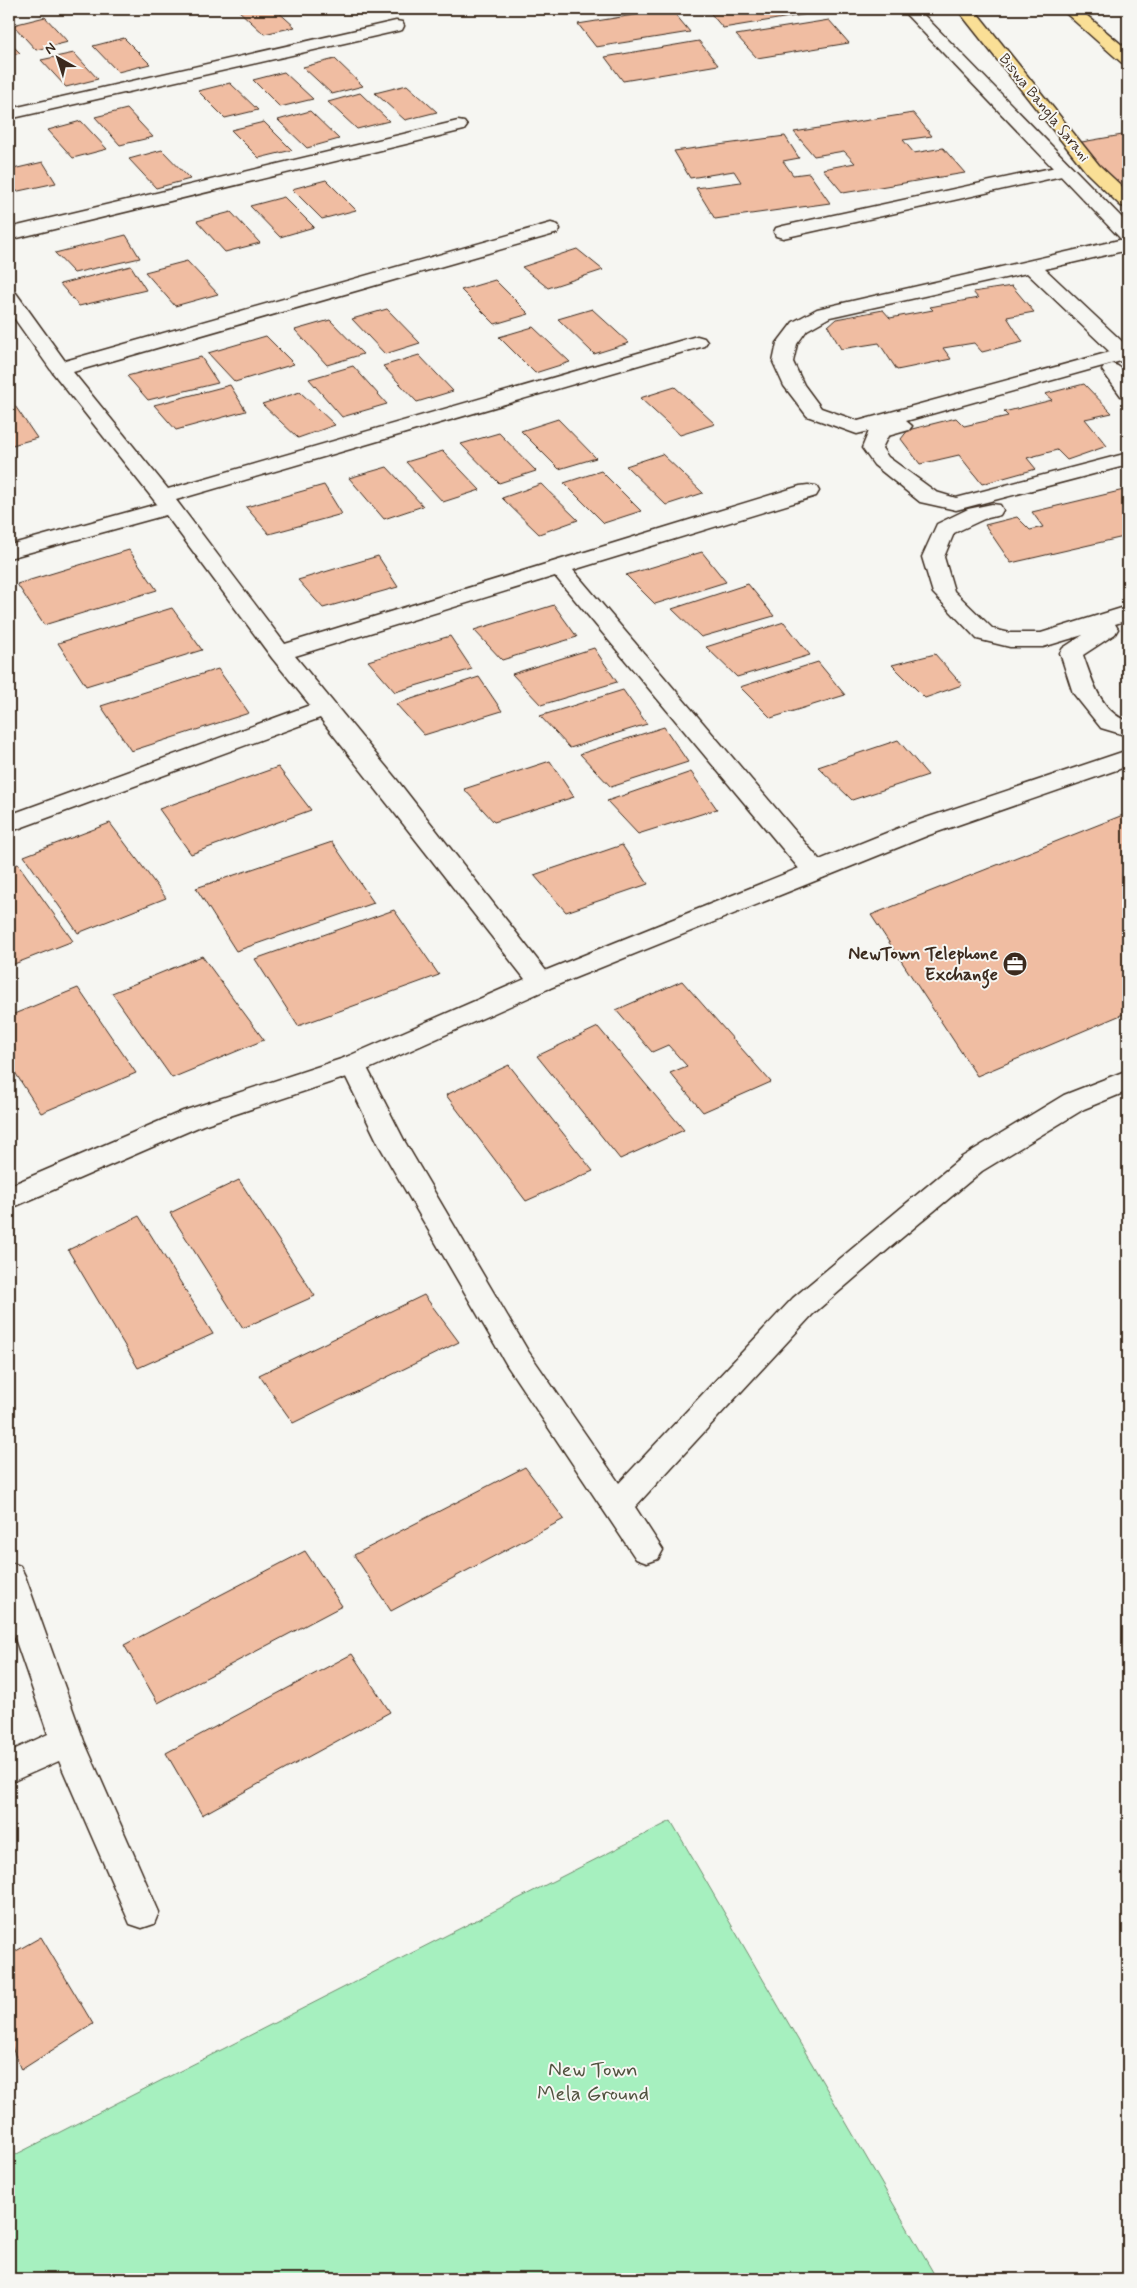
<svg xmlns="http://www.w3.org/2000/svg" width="1137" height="2288" viewBox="0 0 1137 2288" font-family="Mynerve,sans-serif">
<rect width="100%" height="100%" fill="#f6f6f2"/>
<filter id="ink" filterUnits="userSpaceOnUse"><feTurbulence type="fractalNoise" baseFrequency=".02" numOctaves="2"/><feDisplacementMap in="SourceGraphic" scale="10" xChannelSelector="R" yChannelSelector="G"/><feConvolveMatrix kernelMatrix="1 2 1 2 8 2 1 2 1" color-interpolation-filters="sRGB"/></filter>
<g filter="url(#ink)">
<polygon fill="#a6f0bf" stroke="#708d6e" points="671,1821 937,2279 9,2279 9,2158"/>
<g fill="#f0bda2" stroke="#3b2a1e">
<polygon points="242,9 275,9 295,27 264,34 238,10"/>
<polygon points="354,9 383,9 360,15"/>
<polygon points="671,9 690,32 596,47 578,24"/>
<polygon points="707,9 810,9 814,13 723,28"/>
<polygon points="45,17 68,42 36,50 13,25"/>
<polygon points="829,20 849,43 757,58 736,35"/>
<polygon points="124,38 150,64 118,72 93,46"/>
<polygon points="699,41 718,65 623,81 605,57"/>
<polygon points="9,42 20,53 9,56"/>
<polygon points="74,53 98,79 66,87 41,60"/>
<polygon points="335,59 363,86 332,94 303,67"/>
<polygon points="284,72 313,99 280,107 253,80"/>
<polygon points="230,83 258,110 225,118 198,91"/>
<polygon points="407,85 437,112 405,120 375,93"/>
<polygon points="360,93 389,121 357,129 328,102"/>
<polygon points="127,109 153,137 120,145 95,117"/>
<polygon points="310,111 339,139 307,148 278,120"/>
<polygon points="913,113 932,136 903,140 914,153 943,148 965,173 843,193 823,169 855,163 844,151 814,156 794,132"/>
<polygon points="81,121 107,149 73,158 48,130"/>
<polygon points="264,122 292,150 259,158 231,130"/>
<polygon points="1128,134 1128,198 1076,143"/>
<polygon points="785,136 799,158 783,161 793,175 809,173 830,203 715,219 696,188 741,182 734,171 690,178 674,151"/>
<polygon points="162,150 190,179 156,188 129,159"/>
<polygon points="43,162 56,183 9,193 9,170"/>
<polygon points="326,180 356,210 322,219 292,189"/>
<polygon points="284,197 314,227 280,237 250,206"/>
<polygon points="231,212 260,243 225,252 197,221"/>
<polygon points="126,235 140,258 74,273 55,253"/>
<polygon points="577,249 603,270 548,288 522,267"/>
<polygon points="187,261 218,294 175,306 145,272"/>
<polygon points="131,266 146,290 79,306 60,284"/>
<polygon points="495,280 529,314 495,324 461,290"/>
<polygon points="1012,286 1034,312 1007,317 1023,342 982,352 974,343 943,348 951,359 897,370 879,343 841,349 828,326 836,319 883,310 890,318 933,310 930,307 978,298 973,292"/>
<polygon points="387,309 420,343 385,354 352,319"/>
<polygon points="592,309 629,343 594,354 558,319"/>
<polygon points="330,320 363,354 327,365 295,330"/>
<polygon points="533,327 570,362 535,373 499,337"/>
<polygon points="266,336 294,364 235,382 208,353"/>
<polygon points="419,355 453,391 417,402 383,366"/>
<polygon points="201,357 218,383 148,400 127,376"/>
<polygon points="353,366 387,404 342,417 309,379"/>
<polygon points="1084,384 1112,413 1085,419 1107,446 1067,460 1057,450 1027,458 1036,469 982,484 959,455 920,464 901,439 908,430 956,418 964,426 1008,416 1004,412 1052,400 1045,394"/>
<polygon points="230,385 246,411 176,430 154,405"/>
<polygon points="675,387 715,424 680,435 640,398"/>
<polygon points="300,392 335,425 298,438 262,404"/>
<polygon points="13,403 37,438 9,446 9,404"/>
<polygon points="558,419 596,458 559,469 521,431"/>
<polygon points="499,433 536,471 499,483 461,444"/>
<polygon points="443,451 480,490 443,502 406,462"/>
<polygon points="662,454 703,493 666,505 626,466"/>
<polygon points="387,467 423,506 384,519 349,478"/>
<polygon points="601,471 641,511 604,523 564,483"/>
<polygon points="541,484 578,520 539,534 502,498"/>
<polygon points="324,485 342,514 269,534 246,507"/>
<polygon points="1128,489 1128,536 1011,563 985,525 1017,517 1030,530 1043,527 1032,512"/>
<polygon points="129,550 157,590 44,625 17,584"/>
<polygon points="702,552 726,582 655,604 626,575"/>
<polygon points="378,556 398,587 323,608 298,580"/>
<polygon points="748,584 774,616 701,637 672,609"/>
<polygon points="554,605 577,637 502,660 474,630"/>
<polygon points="172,608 202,650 86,686 58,643"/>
<polygon points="784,622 810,655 737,677 706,647"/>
<polygon points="450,636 472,669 395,692 368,661"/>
<polygon points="594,648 617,682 541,705 512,674"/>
<polygon points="935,654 962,685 925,698 892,665"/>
<polygon points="818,662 845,695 771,718 740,687"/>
<polygon points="218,669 249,713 131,751 101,706"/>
<polygon points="479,677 502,711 424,735 396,704"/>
<polygon points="623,690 647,724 570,748 540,716"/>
<polygon points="664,727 688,762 611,787 580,754"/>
<polygon points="898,740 928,775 852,800 818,767"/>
<polygon points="550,761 574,797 494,822 464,789"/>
<polygon points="278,767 311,810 191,854 159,809"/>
<polygon points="691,772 717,809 638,834 607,801"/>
<polygon points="1128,813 1128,1012 977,1076 871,915"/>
<polygon points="110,823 166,898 78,933 24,856"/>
<polygon points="332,842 374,903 236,951 196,888"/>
<polygon points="622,845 648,884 566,912 534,875"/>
<polygon points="18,864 73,941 9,966 9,867"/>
<polygon points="394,910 439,975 298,1026 255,959"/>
<polygon points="202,956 264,1040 172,1078 112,993"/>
<polygon points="682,981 771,1082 703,1112 670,1073 687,1066 668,1045 652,1052 616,1010"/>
<polygon points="78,988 136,1073 41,1113 9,1063 9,1016"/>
<polygon points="598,1027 684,1130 620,1159 537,1056"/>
<polygon points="509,1065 593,1171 526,1201 446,1095"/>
<polygon points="239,1180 315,1296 243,1328 170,1213"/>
<polygon points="139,1216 213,1334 138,1368 68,1250"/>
<polygon points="424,1295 459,1342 293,1423 259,1375"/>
<polygon points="525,1467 564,1519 391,1611 354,1555"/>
<polygon points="305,1551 342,1606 158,1703 124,1645"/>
<polygon points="352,1654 390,1712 202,1815 166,1753"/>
<polygon points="41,1937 93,2024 21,2070 9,2040 9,1955"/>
</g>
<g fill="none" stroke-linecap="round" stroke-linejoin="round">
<defs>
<polygon id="lane" points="1065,165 1071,166 1074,170 1071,174 783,238 776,236 774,232 776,228 783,226"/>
<g id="street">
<polygon points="396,21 402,22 404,26 402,30 9,119 9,109"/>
<polygon points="458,121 464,122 467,126 464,130 9,240 9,228"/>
<polygon points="551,223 558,225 560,229 558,233 73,372 168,489 690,338 697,336 704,338 707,342 704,346 176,500 285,644 800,486 808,485 816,486 819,491 816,496 573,570 824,865 827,871 824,877 815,879 806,877 555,576 295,656 397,780 550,976 554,982 550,988 541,991 532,988 320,718 9,832 9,815 310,705 272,658 166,515 9,558 9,545 157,504 53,373 9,311 9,291 16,293 65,361"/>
<path d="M1128 238V250L1045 269 1128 347V359L906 421 912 426 909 430 888 436 882 448 888 457 936 492 956 498 1128 453V465L956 510 920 502 874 465 862 448 869 431 857 434 807 416 784 386 773 362 777 343 793 322 817 309ZM1027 273 1110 352 858 421 821 408 804 385 793 362 797 344 807 330 830 317Z"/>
<path d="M1112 364C1129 368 1128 384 1128 398L1121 396 1102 370 1105 366Z"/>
<path d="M992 504 1000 505 1003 510 1000 515 984 519 954 533 944 557 954 591 993 629 1010 633H1041L1128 606V620L1115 624 1118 629 1115 634 1083 655C1092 680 1101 713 1128 721V736L1101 728 1073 693 1060 653 1063 648 1083 635 1043 647H1010L977 639 933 593 922 557 937 524 968 509Z"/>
<polygon points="353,1055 362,1058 405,1142 528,1351 619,1483 793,1298 962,1157 1064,1095 1128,1070 1128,1091 1084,1109 982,1171 892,1246 813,1314 635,1507 663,1550 658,1559 647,1563 636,1559 508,1367 379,1145 340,1065 344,1058"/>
<polygon points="9,1562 20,1566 25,1576 84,1741 159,1912 154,1924 142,1928 130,1924 59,1761 9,1783 9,1752 48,1734 9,1621"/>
</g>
<g id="secondary">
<polygon points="901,9 918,9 1128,224 1128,241 1121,239"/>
<polygon points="1128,750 1128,766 929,835 550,988 362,1072 203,1125 9,1209 9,1186 183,1111 344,1058 532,976 911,823"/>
</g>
<g id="primary">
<polygon points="957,9 974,9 1099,165 1128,192 1128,207 1121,206 1087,173"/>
<polygon points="1061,9 1079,9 1128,50 1128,64 1122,63"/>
</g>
</defs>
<use href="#lane" stroke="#3b2a1e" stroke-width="3"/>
<use href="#street" stroke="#3b2a1e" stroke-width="3"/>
<use href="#secondary" stroke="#3b2a1e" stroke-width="3"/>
<use href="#primary" stroke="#3b2a1e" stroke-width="3"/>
<use href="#lane" fill="#f6f6f2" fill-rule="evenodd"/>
<use href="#street" fill="#f6f6f2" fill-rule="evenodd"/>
<use href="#secondary" fill="#f6f6f2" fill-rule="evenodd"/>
<use href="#primary" fill="#fadf96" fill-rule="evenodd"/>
</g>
</g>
<defs>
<symbol id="office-disc" viewBox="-11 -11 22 22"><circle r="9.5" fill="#3b2a1e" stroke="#f6f6f2"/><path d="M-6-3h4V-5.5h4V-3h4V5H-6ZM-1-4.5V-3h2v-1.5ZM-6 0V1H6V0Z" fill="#fff"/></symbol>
</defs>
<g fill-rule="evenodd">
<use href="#office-disc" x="1001" y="950" width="28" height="28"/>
</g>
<g text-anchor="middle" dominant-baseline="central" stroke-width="4" stroke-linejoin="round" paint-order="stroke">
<g font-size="15" fill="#3b2a1e" stroke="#f6f6f2">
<text transform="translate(1044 108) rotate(51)">Biswa Bangla Sarani</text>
</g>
<g font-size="18" font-weight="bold" fill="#3b2a1e" stroke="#f6f6f2" text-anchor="end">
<text x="998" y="954">NewTown Telephone<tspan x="998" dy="21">Exchange</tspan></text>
</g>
<g font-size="21" fill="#50523e" stroke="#f6f6f2">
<text x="593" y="2070">New Town<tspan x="593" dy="24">Mela Ground</tspan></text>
</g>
</g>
<rect width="1137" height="2288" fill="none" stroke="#f6f6f2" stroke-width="30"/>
<rect x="15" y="15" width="1107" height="2258" fill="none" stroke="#3b2a1e" stroke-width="2" filter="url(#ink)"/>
<g transform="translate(58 58) rotate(321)" stroke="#f6f6f2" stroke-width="4" paint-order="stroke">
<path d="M0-4L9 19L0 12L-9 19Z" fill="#3b2a1e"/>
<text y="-8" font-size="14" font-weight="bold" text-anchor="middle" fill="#3b2a1e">N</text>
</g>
</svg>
